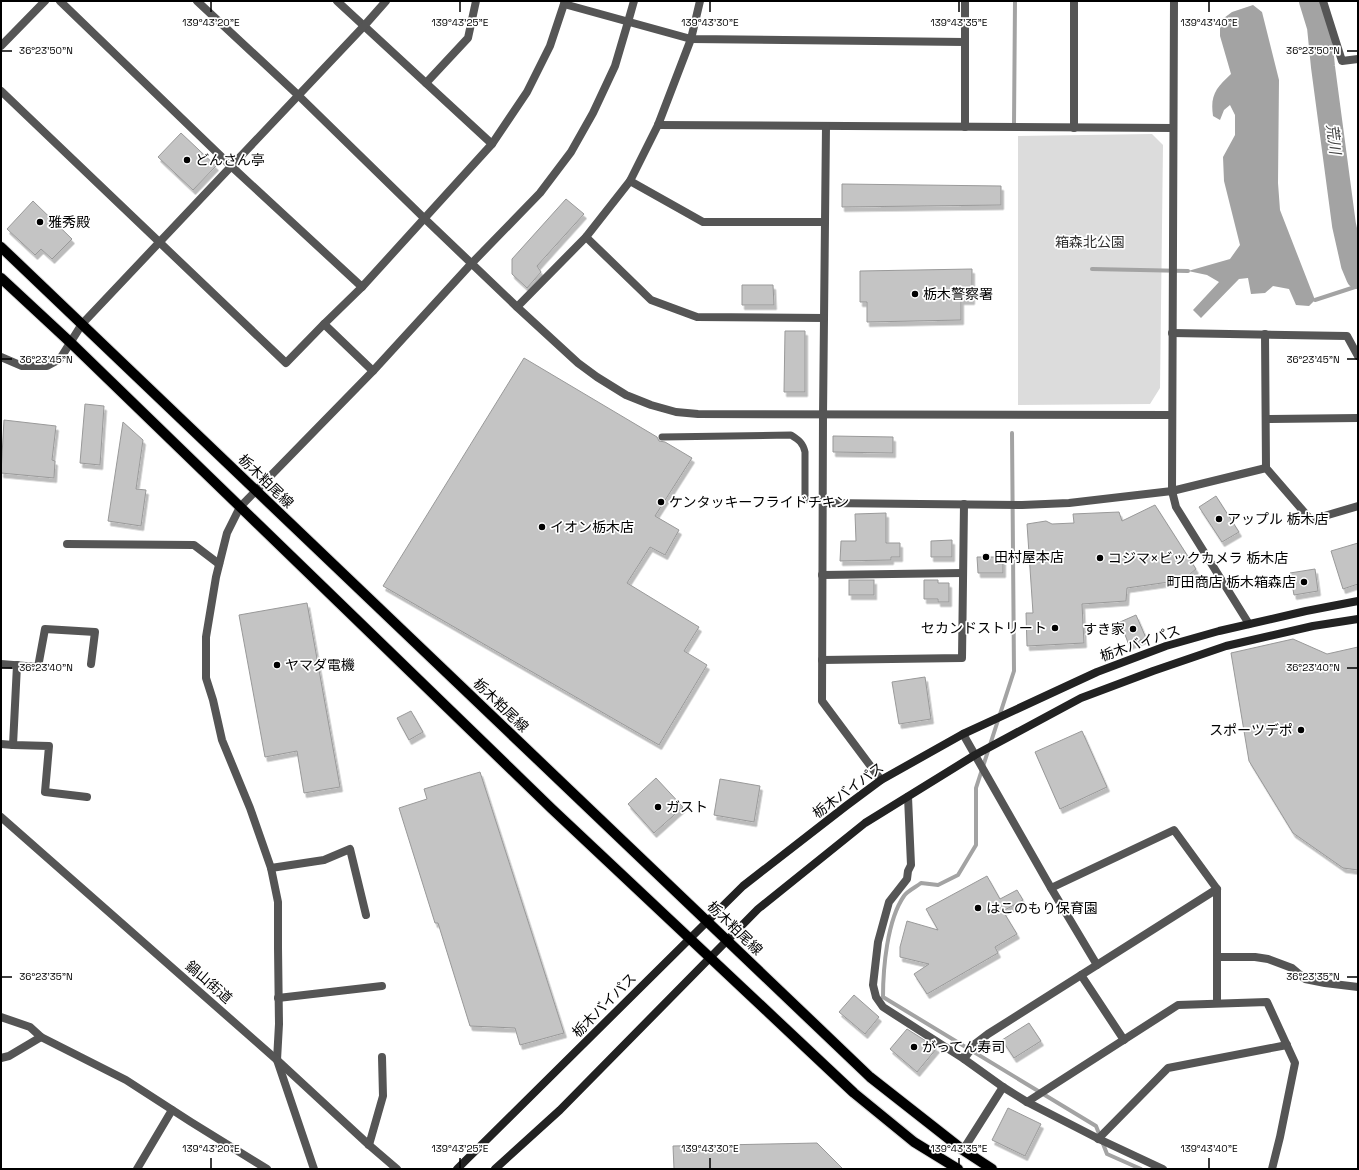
<svg xmlns="http://www.w3.org/2000/svg" width="1359" height="1170" viewBox="0 0 1359 1170" font-family="'Space Grotesk','Noto Sans JP',sans-serif">
<defs>
<filter id="shadow"><feDropShadow dx="2.5" dy="4.5" stdDeviation="0" flood-color="#0004"/></filter>
</defs>
<rect width="100%" height="100%" fill="#fff"/>
<polygon fill="#dcdcdc" points="1152,134 1163,145 1160,388 1150,404 1018,405 1018,136"/>
<path fill="#a3a3a3" d="M1253 5 1262 12 1279 80 1278 183 1280 210 1315 300 1309 306 1296 305 1289 289 1273 286 1265 293 1251 294 1248 278 1239 279 1201 318 1193 310 1219 282 1207 275 1188 271 1230 259 1240 245 1224 181 1223 157 1235 135V115L1230 105 1224 110 1220 120 1213 116C1210 95 1216 88 1231 74L1220 36V21L1232 12Z"/>
<g fill="none" stroke-linecap="round" stroke-linejoin="round">
<g stroke="#a3a3a3" stroke-width="4">
<polyline points="1014,124 1015,1"/>
<polyline points="1092,269 1188,271"/>
<polyline points="1315,300 1358,286"/>
<path d="M1012 433 1014 671 976 788V845L958 875 938 885 921 883C916 887 907 891 904 896 887 920 883 969 883 997L1096 1126 1107 1154 1141 1169"/>
</g>
<polyline stroke="#a3a3a3" stroke-width="24" points="1311,1 1319,27 1323,67 1344,225 1353,265 1358,277"/>
</g>
<g fill="#c4c4c4" stroke="#999" filter="url(#shadow)">
<polygon points="181,133 216,166 193,190 158,157"/>
<polygon points="842,184 1001,186 1001,205 842,207"/>
<polygon points="566,199 584,214 537,266 541,272 527,288 512,274 512,259"/>
<polygon points="33,201 72,239 52,259 41,249 35,255 7,229"/>
<polygon points="972,269 972,300 961,300 961,320 867,322 867,302 860,302 860,271"/>
<polygon points="742,285 773,285 774,305 742,305"/>
<polygon points="785,331 805,331 805,392 784,392"/>
<polygon points="524,358 657,437 659,441 665,442 692,458 655,516 679,530 665,555 650,547 627,583 699,627 684,651 707,665 659,745 383,586"/>
<polygon points="85,404 104,406 100,465 80,463"/>
<polygon points="4,420 56,426 52,460 55,461 54,478 1,473"/>
<polygon points="123,422 143,440 136,489 146,490 141,526 108,521"/>
<polygon points="833,436 893,437 893,453 833,452"/>
<polygon points="1216,496 1239,532 1222,542 1199,507"/>
<polygon points="1155,505 1196,569 1183,580 1127,588 1126,601 1082,604 1084,643 1027,646 1026,613 1033,613 1027,524 1046,521 1052,524 1074,523 1073,514 1119,512 1122,521"/>
<polygon points="886,513 886,543 900,543 900,557 891,557 891,560 840,561 841,541 856,541 855,514"/>
<polygon points="952,540 952,557 931,557 931,541"/>
<polygon points="1358,543 1358,584 1343,589 1331,551"/>
<polygon points="977,557 999,557 999,560 1003,560 1003,573 978,573"/>
<polygon points="1315,569 1318,591 1294,595 1290,573"/>
<rect x="849" y="580" width="25" height="15"/>
<polygon points="924,580 938,580 938,583 949,583 949,602 938,602 938,599 924,599"/>
<polygon points="307,603 340,787 304,793 297,751 265,757 239,615"/>
<polygon points="1136,615 1146,638 1129,645 1120,622"/>
<polygon points="1293,639 1327,654 1358,647 1358,870 1343,868 1293,833 1249,761 1231,653"/>
<polygon points="925,677 931,719 899,724 892,682"/>
<polygon points="411,711 423,732 409,740 397,718"/>
<polygon points="1082,731 1107,787 1060,809 1035,752"/>
<polygon points="480,772 564,1033 520,1045 515,1028 470,1026 438,923 435,923 399,808 427,799 424,789"/>
<polygon points="656,778 683,807 654,833 628,804"/>
<polygon points="720,779 760,786 754,822 714,815"/>
<polygon points="987,876 1000,899 1017,890 1023,900 1003,911 1017,934 995,947 998,953 927,994 914,974 929,964 900,957 900,947 907,921 938,930 926,909"/>
<polygon points="854,995 879,1017 865,1034 839,1012"/>
<polygon points="1029,1023 1041,1041 1014,1058 1002,1040"/>
<polygon points="907,1029 937,1048 917,1072 890,1049"/>
<polygon points="1008,1108 1041,1124 1025,1156 992,1140"/>
<polygon points="817,1143 843,1169 674,1169 673,1146"/>
</g>
<g fill="none" stroke-linecap="round" stroke-linejoin="round">
<defs>
<g id="primary">
<polyline points="1,247 870,1077 963,1150 992,1169"/>
<polyline points="1,278 71,343 552,809 854,1093 914,1142 958,1169"/>
</g>
</defs>
<use href="#primary" stroke="#dbdbdb" stroke-width="12"/>
<path stroke="#555" stroke-width="7" d="M662 437 791 435C799 440 803 443 805 452V500"/>
<g stroke="#555" stroke-width="8">
<polyline points="60,1 231,166 362,287 492,144 527,92 550,46 565,1"/>
<polyline points="337,1 492,144"/>
<polyline points="1074,1 1074,128"/>
<polyline points="1323,1 1342,61 1358,59"/>
<polyline points="564,4 691,39 965,42"/>
<polyline points="1,46 45,1"/>
<polyline points="426,83 468,38 476,1"/>
<polyline points="1,91 286,363 324,324"/>
<polyline points="658,125 1173,128"/>
<polyline points="826,126 823,415 822,701 881,780"/>
<polyline points="965,127 965,1"/>
<polyline points="630,181 703,222 825,222"/>
<polyline points="586,237 651,300 697,317 824,318"/>
<polyline points="362,287 324,324 373,371"/>
<polyline points="517,307 586,237 630,181 658,125 691,39 700,1"/>
<polyline points="1172,333 1347,336 1358,356"/>
<polyline points="1265,334 1266,468 1311,520 1358,506"/>
<polyline points="1,357 22,366 47,366 60,359 82,324 364,26 386,1"/>
<polyline points="1266,419 1358,418"/>
<polyline points="823,503 1022,505 1069,503 1172,491 1266,468"/>
<polyline points="240,507 227,533 216,577 206,637 206,678 213,700 222,740 250,808 271,868 278,902 278,948 279,1024 277,1060 314,1169"/>
<polyline points="67,544 194,545 219,564"/>
<polyline points="822,575 963,573"/>
<polyline points="822,660 962,658 964,504"/>
<polyline points="1,664 38,667 45,629 95,632 91,664"/>
<polyline points="17,665 13,745 49,746 45,792 87,797"/>
<polyline points="963,734 1051,888 1097,965"/>
<polyline points="1,744 13,745"/>
<polyline points="908,797 911,865 908,871 907,879 889,902 878,942 873,985 876,997 883,1007 964,1059"/>
<polyline points="271,868 324,860 350,849 366,915"/>
<polyline points="1051,888 1174,830 1217,889 1217,1003"/>
<polyline points="1218,957 1255,957 1268,959 1292,968 1305,979 1325,983 1358,987"/>
<polyline points="1081,975 1124,1040"/>
<polyline points="278,998 382,986"/>
<polyline points="1,1017 30,1027 41,1037"/>
<polyline points="1,1058 9,1056 41,1037 126,1080 191,1122 267,1169"/>
<polyline points="1027,1102 1178,1005 1267,1002 1295,1063 1280,1137 1272,1169"/>
<polyline points="1098,1139 1168,1068 1287,1045"/>
<polyline points="369,1145 383,1096 382,1057"/>
<polyline points="963,1150 1003,1087"/>
<polyline points="137,1169 172,1110"/>
<polyline points="1163,1169 1101,1140 1027,1102 1003,1087 964,1059 975,1044 988,1034 1217,889"/>
</g>
<g stroke="#555" stroke-width="8">
<polyline points="197,1 298,95 425,219 517,307 578,363 597,377 626,395 651,405 676,412 698,414 1172,415"/>
<polyline points="1174,1 1172,491 1176,507 1249,624"/>
<polyline points="240,507 373,371 471,264 540,193 571,152 593,113 615,66 628,22 634,1"/>
<polyline points="1,817 277,1060 369,1145 397,1169"/>
</g>
<g stroke="#222" stroke-width="8">
<polyline points="457,1169 743,886 846,806 881,780 963,734 1097,672 1166,646 1219,631 1306,611 1358,601"/>
<polyline points="495,1169 560,1110 758,909 865,823 975,755 1081,698 1153,671 1226,646 1313,626 1358,619"/>
</g>
<use href="#primary" stroke="#000" stroke-width="10"/>
</g>
<path fill="none" stroke="#000" stroke-width="1.5" d="M211 2V12M460 2V12M710 2V12M959 2V12M1209 2V12M2 51H12M1347 51H1357M2 359H12M1347 359H1357M2 668H12M1347 668H1357M2 977H12M1347 977H1357M211 1158V1168M460 1158V1168M710 1158V1168M959 1158V1168M1209 1158V1168"/>
<g fill="#000" stroke="#fff" stroke-width="1.5">
<circle cx="187" cy="160" r="4"/>
<circle cx="40" cy="222" r="4"/>
<circle cx="915" cy="294" r="4"/>
<circle cx="661" cy="502" r="4"/>
<circle cx="1219" cy="519" r="4"/>
<circle cx="542" cy="527" r="4"/>
<circle cx="986" cy="557" r="4"/>
<circle cx="1100" cy="558" r="4"/>
<circle cx="1304" cy="582" r="4"/>
<circle cx="1055" cy="628" r="4"/>
<circle cx="1133" cy="629" r="4"/>
<circle cx="277" cy="665" r="4"/>
<circle cx="1301" cy="730" r="4"/>
<circle cx="658" cy="807" r="4"/>
<circle cx="978" cy="908" r="4"/>
<circle cx="914" cy="1047" r="4"/>
</g>
<g text-anchor="middle" dominant-baseline="central" stroke-width="3.5" stroke-linejoin="round" paint-order="stroke">
<g font-size="14" fill="#000" stroke="#fff" text-anchor="start">
<text x="195" y="160">どんさん亭</text>
<text x="48" y="222">雅秀殿</text>
<text x="923" y="294">栃木警察署</text>
<text x="669" y="502">ケンタッキーフライドチキン</text>
<text x="1227" y="519">アップル 栃木店</text>
<text x="550" y="527">イオン栃木店</text>
<text x="994" y="557">田村屋本店</text>
<text x="1108" y="558">コジマ×ビックカメラ 栃木店</text>
<text x="1296" y="582" text-anchor="end">町田商店 栃木箱森店</text>
<text x="1047" y="628" text-anchor="end">セカンドストリート</text>
<text x="1125" y="629" text-anchor="end">すき家</text>
<text x="285" y="665">ヤマダ電機</text>
<text x="1293" y="730" text-anchor="end">スポーツデポ</text>
<text x="666" y="807">ガスト</text>
<text x="986" y="908">はこのもり保育園</text>
<text x="922" y="1047">がってん寿司</text>
</g>
<g font-size="14" fill="#333" stroke="#fff">
<text x="1090" y="242">箱森北公園</text>
</g>
<g font-size="14" fill="#000" stroke="#fff">
<text transform="translate(266 481) rotate(44)">栃木粕尾線</text>
<text transform="translate(1140 643) rotate(-19)">栃木バイパス</text>
<text transform="translate(501 705) rotate(44)">栃木粕尾線</text>
<text transform="translate(848 790) rotate(-36)">栃木バイパス</text>
<text transform="translate(735 928) rotate(44)">栃木粕尾線</text>
<text transform="translate(209 982) rotate(41)">鍋山街道</text>
<text transform="translate(604 1005) rotate(-45)">栃木バイパス</text>
</g>
<g font-size="15" font-style="italic" fill="#444" stroke="#fff">
<text transform="translate(1334 139) rotate(83)">荒川</text>
</g>
</g>
<g font-size="10" text-anchor="middle" fill="#000" stroke="#fff" stroke-width="3.5" stroke-linejoin="round" paint-order="stroke">
<text x="211" y="26">139°43'20"E</text>
<text x="460" y="26">139°43'25"E</text>
<text x="710" y="26">139°43'30"E</text>
<text x="959" y="26">139°43'35"E</text>
<text x="1209" y="26">139°43'40"E</text>
<text x="46" y="54">36°23'50"N</text>
<text x="1313" y="54">36°23'50"N</text>
<text x="46" y="363">36°23'45"N</text>
<text x="1313" y="363">36°23'45"N</text>
<text x="46" y="671">36°23'40"N</text>
<text x="1313" y="671">36°23'40"N</text>
<text x="46" y="980">36°23'35"N</text>
<text x="1313" y="980">36°23'35"N</text>
<text x="211" y="1152">139°43'20"E</text>
<text x="460" y="1152">139°43'25"E</text>
<text x="710" y="1152">139°43'30"E</text>
<text x="959" y="1152">139°43'35"E</text>
<text x="1209" y="1152">139°43'40"E</text>
</g>
<rect width="1359" height="1170" fill="none" stroke="#000000" stroke-width="4"/>
</svg>
